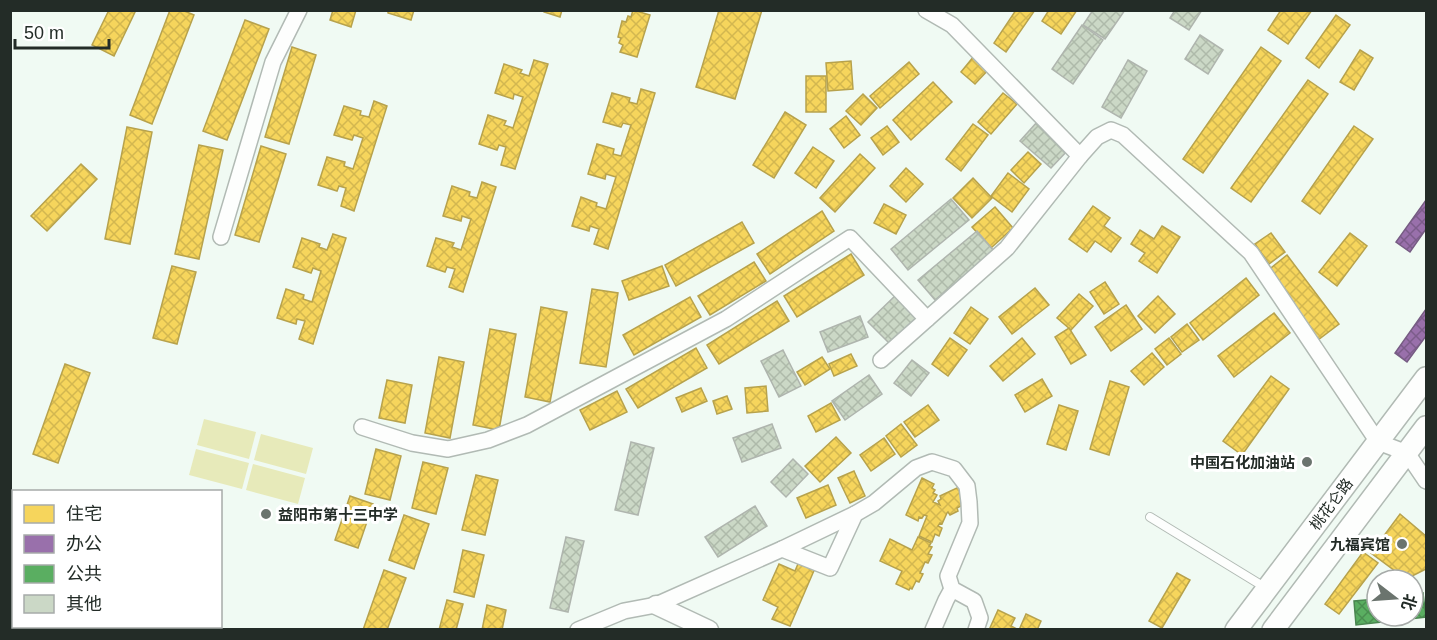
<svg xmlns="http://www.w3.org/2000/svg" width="1437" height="640" viewBox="0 0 1437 640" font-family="Arial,'Noto Sans SC',sans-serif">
<defs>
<pattern id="homes-cross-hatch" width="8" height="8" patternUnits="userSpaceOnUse" patternTransform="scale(1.5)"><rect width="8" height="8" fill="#f6d55c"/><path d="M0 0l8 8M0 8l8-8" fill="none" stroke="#d3b750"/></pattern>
<pattern id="offices-cross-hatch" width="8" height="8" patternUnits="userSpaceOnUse" patternTransform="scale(1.5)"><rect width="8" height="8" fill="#9970ab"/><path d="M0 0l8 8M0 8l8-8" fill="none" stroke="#7c5c8b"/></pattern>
<pattern id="public-cross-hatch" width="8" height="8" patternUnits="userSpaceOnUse" patternTransform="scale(1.5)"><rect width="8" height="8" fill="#5aae61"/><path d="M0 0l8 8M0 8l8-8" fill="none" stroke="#4a8e50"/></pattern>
<pattern id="building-cross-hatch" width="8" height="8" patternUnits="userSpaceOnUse" patternTransform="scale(1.5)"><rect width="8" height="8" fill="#cbd8c6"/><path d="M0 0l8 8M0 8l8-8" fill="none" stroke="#aebaaa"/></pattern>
</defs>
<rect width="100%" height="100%" fill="#f0faf3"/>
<g fill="#e7eaba">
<polygon points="204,419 256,432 249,459 197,445"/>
<polygon points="261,434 313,448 306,474 254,460"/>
<polygon points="196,449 249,463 242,489 189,475"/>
<polygon points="253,464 305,478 298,504 246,490"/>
</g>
<g fill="url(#homes-cross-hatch)" stroke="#b7a24c" stroke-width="1.5">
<polygon points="109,10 136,10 114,56 92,45"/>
<polygon points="170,10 182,10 194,15 152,124 130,115"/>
<polygon points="333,10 356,10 351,27 330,20"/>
<polygon points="388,10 414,10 411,20 388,13"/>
<polygon points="544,10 562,10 560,17 544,12"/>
<polygon points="633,10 650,15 637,57 620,52 623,45 619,43 621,38 618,37 622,21 626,22 628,16 631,17"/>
<polygon points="719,10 762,10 735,99 696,87"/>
<polygon points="1016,10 1035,10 1006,52 994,43"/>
<polygon points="1049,10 1077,10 1061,34 1042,21"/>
<polygon points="1281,10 1312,10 1288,44 1268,30"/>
<polygon points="1336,15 1350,25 1319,68 1306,58"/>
<polygon points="245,20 269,29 227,140 203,131"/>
<polygon points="292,47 316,55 289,144 265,137"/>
<polygon points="1261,47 1281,61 1203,173 1183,159"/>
<polygon points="1360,50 1373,58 1354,90 1340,82"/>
<polygon points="974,56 989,69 975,84 961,72"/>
<polygon points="534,60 548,64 515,169 501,165 506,147 499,145 497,150 479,144 488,115 506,121 504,125 513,128 523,97 514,94 513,99 495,93 504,64 522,70 520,73 529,76"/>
<polygon points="851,61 853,89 828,91 826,63"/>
<polygon points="909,62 919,74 880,108 870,96"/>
<rect x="806" y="76" width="20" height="36"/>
<polygon points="1308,80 1328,94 1251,202 1231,188"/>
<polygon points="933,82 952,102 911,140 893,120"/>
<polygon points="641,89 655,93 608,249 594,244 599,229 590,226 589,231 572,226 581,197 597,203 596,206 606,209 616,177 606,174 605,179 588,174 597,144 614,149 613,154 621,156 631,125 623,123 621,127 603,122 612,93 630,98 629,102 637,104"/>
<polygon points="1003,93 1017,104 991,134 978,122"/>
<polygon points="863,94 877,108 861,125 846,111"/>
<polygon points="374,101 387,106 354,211 341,206 346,188 339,186 337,191 318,185 327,157 345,162 344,166 353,169 363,138 354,135 352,140 334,135 344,106 361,111 360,115 369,117"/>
<polygon points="785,112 806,125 774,178 753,165"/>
<polygon points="846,116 860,135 844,148 830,129"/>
<polygon points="973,124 988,135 961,171 946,159"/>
<polygon points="887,126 899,142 883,155 871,138"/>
<polygon points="1354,126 1373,139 1320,214 1302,201"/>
<polygon points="127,127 152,132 130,244 105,239"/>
<polygon points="199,145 223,150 199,259 175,254"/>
<polygon points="261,146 286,154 259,242 235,235"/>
<polygon points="813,147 834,161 816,188 795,173"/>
<polygon points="1028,152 1041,164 1024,183 1011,170"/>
<polygon points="860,154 875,168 835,212 820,198"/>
<polygon points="81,164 97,179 47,231 31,216"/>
<polygon points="906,168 923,184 906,202 890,186"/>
<polygon points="1008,173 1029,189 1012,212 991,196"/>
<polygon points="973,178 992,198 972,218 953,198"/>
<polygon points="482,182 496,187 463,292 449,287 455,269 447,267 445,272 427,266 436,238 454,243 452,247 461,250 471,219 462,216 461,221 443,216 452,186 470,192 469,196 477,198"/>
<polygon points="884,204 906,215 896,234 874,223"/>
<polygon points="1093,206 1110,218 1104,226 1121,238 1111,252 1095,241 1087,252 1069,239"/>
<polygon points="995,207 1013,228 991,248 972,227"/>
<polygon points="822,211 834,231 770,274 757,254"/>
<polygon points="742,222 754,243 676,286 665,265"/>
<polygon points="1162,226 1180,237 1157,273 1139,261 1145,253 1131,244 1140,230 1154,239"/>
<polygon points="1271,233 1285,252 1269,264 1255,244"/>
<polygon points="1350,233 1367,246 1337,286 1319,272"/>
<polygon points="333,234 346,238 313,344 299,339 305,321 297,319 296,324 277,318 286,289 304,295 303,299 312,302 321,271 313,268 311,273 293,267 302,238 320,244 319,247 327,250"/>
<polygon points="851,254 864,275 797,317 784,296"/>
<polygon points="1287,255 1339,324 1318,340 1266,272"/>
<polygon points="754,262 766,281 710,315 698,296"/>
<polygon points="172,266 196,272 177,344 153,338"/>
<polygon points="662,266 669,286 629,300 622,281"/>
<polygon points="1246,278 1259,295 1203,340 1190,323"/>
<polygon points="1105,282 1119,304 1104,314 1090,292"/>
<polygon points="1035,288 1049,305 1012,334 999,317"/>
<polygon points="592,289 618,293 606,367 580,363"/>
<polygon points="1079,294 1093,306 1071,330 1057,318"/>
<polygon points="1158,296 1175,314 1155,333 1138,316"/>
<polygon points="690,297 701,317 634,355 623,335"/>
<polygon points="777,301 789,321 719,364 707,345"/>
<polygon points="1126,305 1142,329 1111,351 1095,327"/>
<polygon points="541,307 567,312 550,402 525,397"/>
<polygon points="971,307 988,319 970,344 954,333"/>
<polygon points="1274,313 1290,333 1234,377 1218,356"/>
<polygon points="1187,324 1199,340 1182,352 1171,337"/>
<polygon points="1069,328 1086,355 1071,364 1055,337"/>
<polygon points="490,329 516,334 499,430 473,425"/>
<polygon points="950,338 967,350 948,376 932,364"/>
<polygon points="1022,338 1035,354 1003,381 990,366"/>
<polygon points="1169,338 1181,354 1167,365 1155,349"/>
<polygon points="696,348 707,368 638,408 626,389"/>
<polygon points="1152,353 1164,367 1144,385 1131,371"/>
<polygon points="851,354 857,366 834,376 829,364"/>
<polygon points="439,357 464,362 450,438 425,433"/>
<polygon points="822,357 830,369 805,385 797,372"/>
<polygon points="65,364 90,373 58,463 33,454"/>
<polygon points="1271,376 1289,389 1242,455 1223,441"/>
<polygon points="1042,379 1052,396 1025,412 1015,395"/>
<polygon points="387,380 412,385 405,423 379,418"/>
<polygon points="1110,381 1129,387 1109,455 1090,449"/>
<polygon points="766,386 768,411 747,413 745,388"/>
<polygon points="701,388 707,401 682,412 676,398"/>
<polygon points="617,391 627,412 590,430 580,410"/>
<polygon points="727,396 732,409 717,414 713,401"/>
<polygon points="831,403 840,420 816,432 808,416"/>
<polygon points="928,405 939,420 915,437 904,422"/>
<polygon points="1059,405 1078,411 1066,450 1047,444"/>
<polygon points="901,424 917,445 901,457 886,436"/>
<polygon points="836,437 851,453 820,482 805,466"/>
<polygon points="884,438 895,454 871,471 860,455"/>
<polygon points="376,449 401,456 390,500 365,494"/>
<polygon points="423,462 448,468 436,514 412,508"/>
<polygon points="854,471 865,496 850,503 838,478"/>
<polygon points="476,475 498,480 485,535 462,530"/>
<polygon points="922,478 934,484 932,488 935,490 933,493 937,495 933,502 940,505 938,501 941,499 940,496 961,486 964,504 957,508 958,511 950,515 948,512 947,513 942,524 940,523 938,526 942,528 939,536 935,534 932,542 919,536 927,516 924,515 922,518 919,517 918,521 906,515"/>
<polygon points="828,485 836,505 806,518 797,498"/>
<polygon points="350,496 373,504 358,548 335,540"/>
<polygon points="1400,514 1426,536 1426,569 1406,579 1371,553"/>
<polygon points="404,515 429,524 414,569 389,560"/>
<polygon points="918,537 931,543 929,546 932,547 928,554 932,555 928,563 925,562 920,573 923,574 919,582 916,581 912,589 910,588 909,590 896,584 902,571 880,561 890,539 912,550"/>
<polygon points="463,550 484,555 474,597 454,592"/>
<polygon points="1363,552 1378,563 1339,614 1325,604"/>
<polygon points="800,559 816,566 790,626 772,619 778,607 763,600 779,564 795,571"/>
<polygon points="384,570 406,578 387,630 363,630"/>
<polygon points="1177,573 1190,580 1162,628 1149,621"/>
<polygon points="447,600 463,604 456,630 439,630"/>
<polygon points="487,605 506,610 502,630 482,630"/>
<polygon points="998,610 1015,618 1011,626 1019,630 989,630"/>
<polygon points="1026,614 1041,621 1037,630 1019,630"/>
</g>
<g fill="url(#offices-cross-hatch)" stroke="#765c83" stroke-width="1.5">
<polygon points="1426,200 1426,229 1410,252 1396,242"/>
<polygon points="1426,309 1426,336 1407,362 1395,353"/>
</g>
<polygon fill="url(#public-cross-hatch)" stroke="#4a8750" stroke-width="1.5" points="1423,593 1426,617 1356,625 1354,601 1377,599 1377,616 1413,616 1413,595"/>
<g fill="url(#building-cross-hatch)" stroke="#afb5ae" stroke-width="1.5">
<polygon points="1093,10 1125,10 1105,39 1083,25"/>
<polygon points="1175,10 1202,10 1189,30 1170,18"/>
<polygon points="1082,25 1103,40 1073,84 1052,69"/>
<polygon points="1200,35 1223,50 1208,74 1185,59"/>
<polygon points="1128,60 1147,71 1121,118 1102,107"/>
<polygon points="1037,122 1068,150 1051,168 1020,141"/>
<polygon points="951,199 969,220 908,270 891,249"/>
<polygon points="977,231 994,251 935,300 918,280"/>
<polygon points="898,293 919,315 890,344 868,322"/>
<polygon points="860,316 868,337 828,352 820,332"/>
<polygon points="783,350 801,386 779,397 761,361"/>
<polygon points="912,360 929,373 911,396 894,383"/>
<polygon points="869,375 882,394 845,420 832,401"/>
<polygon points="772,424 781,448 742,462 733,438"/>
<polygon points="631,442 654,448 638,515 615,510"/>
<polygon points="793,459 808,474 786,497 771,482"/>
<polygon points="755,506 767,526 718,557 705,537"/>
<polygon points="566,537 584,541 568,612 550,608"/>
</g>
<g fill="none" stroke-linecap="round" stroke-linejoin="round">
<defs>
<polyline id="service" points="1150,517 1266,588"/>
<g id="minor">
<polyline points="926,10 952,25 1080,156 1097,137 1111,130 1123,135 1251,253 1378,442 1407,453 1426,481"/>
<polyline points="221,237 273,62 299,10"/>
<polyline points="881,360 1007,248 1080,156"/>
<polyline points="362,427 412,443 448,449 488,440 527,425 726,319 850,238 927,319"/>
<polyline points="782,549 855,514"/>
<polyline points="578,630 624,611 656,605 782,549 830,568 855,514 874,503 916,468 932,462 954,469 967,486 969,502 970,523 948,576 952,589 974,601 980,618 976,630"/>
<polyline points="933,630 946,600 952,589"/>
</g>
<polyline id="tertiary" points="656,605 709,630"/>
<g id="secondary">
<polyline points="1236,630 1426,378"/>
<polyline points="1273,630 1426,427"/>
</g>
</defs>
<use href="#service" stroke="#b1bab4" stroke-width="10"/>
<use href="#minor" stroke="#b1bab4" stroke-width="18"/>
<use href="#tertiary" stroke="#b1bab4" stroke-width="21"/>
<use href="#secondary" stroke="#b1bab4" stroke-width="24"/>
<use href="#service" stroke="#fdfefd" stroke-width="8"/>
<use href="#minor" stroke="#fdfefd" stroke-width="15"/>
<use href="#tertiary" stroke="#fdfefd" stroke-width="18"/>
<use href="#secondary" stroke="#fdfefd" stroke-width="21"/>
</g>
<g fill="#6b746e" stroke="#fff" stroke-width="2">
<circle cx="1307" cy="462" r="6"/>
<circle cx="266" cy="514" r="6"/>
<circle cx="1402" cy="544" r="6"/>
</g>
<g text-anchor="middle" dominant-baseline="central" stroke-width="6" stroke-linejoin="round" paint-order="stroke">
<g font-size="15" font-weight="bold" fill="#232c27" stroke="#fff" text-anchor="end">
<text x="1295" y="462">中国石化加油站</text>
<text x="278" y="514" text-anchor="start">益阳市第十三中学</text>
<text x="1390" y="544">九福宾馆</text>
</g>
<g font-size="15" fill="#232c27" stroke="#fff">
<text transform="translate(1331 504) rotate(-53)">桃花仑路</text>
</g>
</g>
<rect width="1437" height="640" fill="none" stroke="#232c27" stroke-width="24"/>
<rect x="12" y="490" width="210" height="138" fill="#ffffff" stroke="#a7aba9" stroke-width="1.5"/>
<rect x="24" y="505" width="30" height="18" fill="#f6d55c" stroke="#a7aba9" stroke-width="1.5"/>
<text x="66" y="520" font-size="18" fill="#232c27">住宅</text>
<rect x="24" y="535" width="30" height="18" fill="#9970ab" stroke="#a7aba9" stroke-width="1.5"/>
<text x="66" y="550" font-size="18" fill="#232c27">办公</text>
<rect x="24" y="565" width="30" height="18" fill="#5aae61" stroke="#a7aba9" stroke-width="1.5"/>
<text x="66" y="580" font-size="18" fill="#232c27">公共</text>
<rect x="24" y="595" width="30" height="18" fill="#cbd8c6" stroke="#a7aba9" stroke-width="1.5"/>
<text x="66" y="610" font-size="18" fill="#232c27">其他</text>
<g transform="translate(1395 598) rotate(107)"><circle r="28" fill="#ffffff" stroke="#a7aba9" stroke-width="1.5"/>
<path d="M0-4.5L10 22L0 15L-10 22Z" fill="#6b746e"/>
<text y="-9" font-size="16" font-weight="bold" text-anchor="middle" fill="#232c27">北</text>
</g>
<path d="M15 39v9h94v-9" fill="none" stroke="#232c27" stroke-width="3"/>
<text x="24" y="39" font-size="18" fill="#232c27" stroke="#ffffff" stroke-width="4.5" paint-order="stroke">50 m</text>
</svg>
